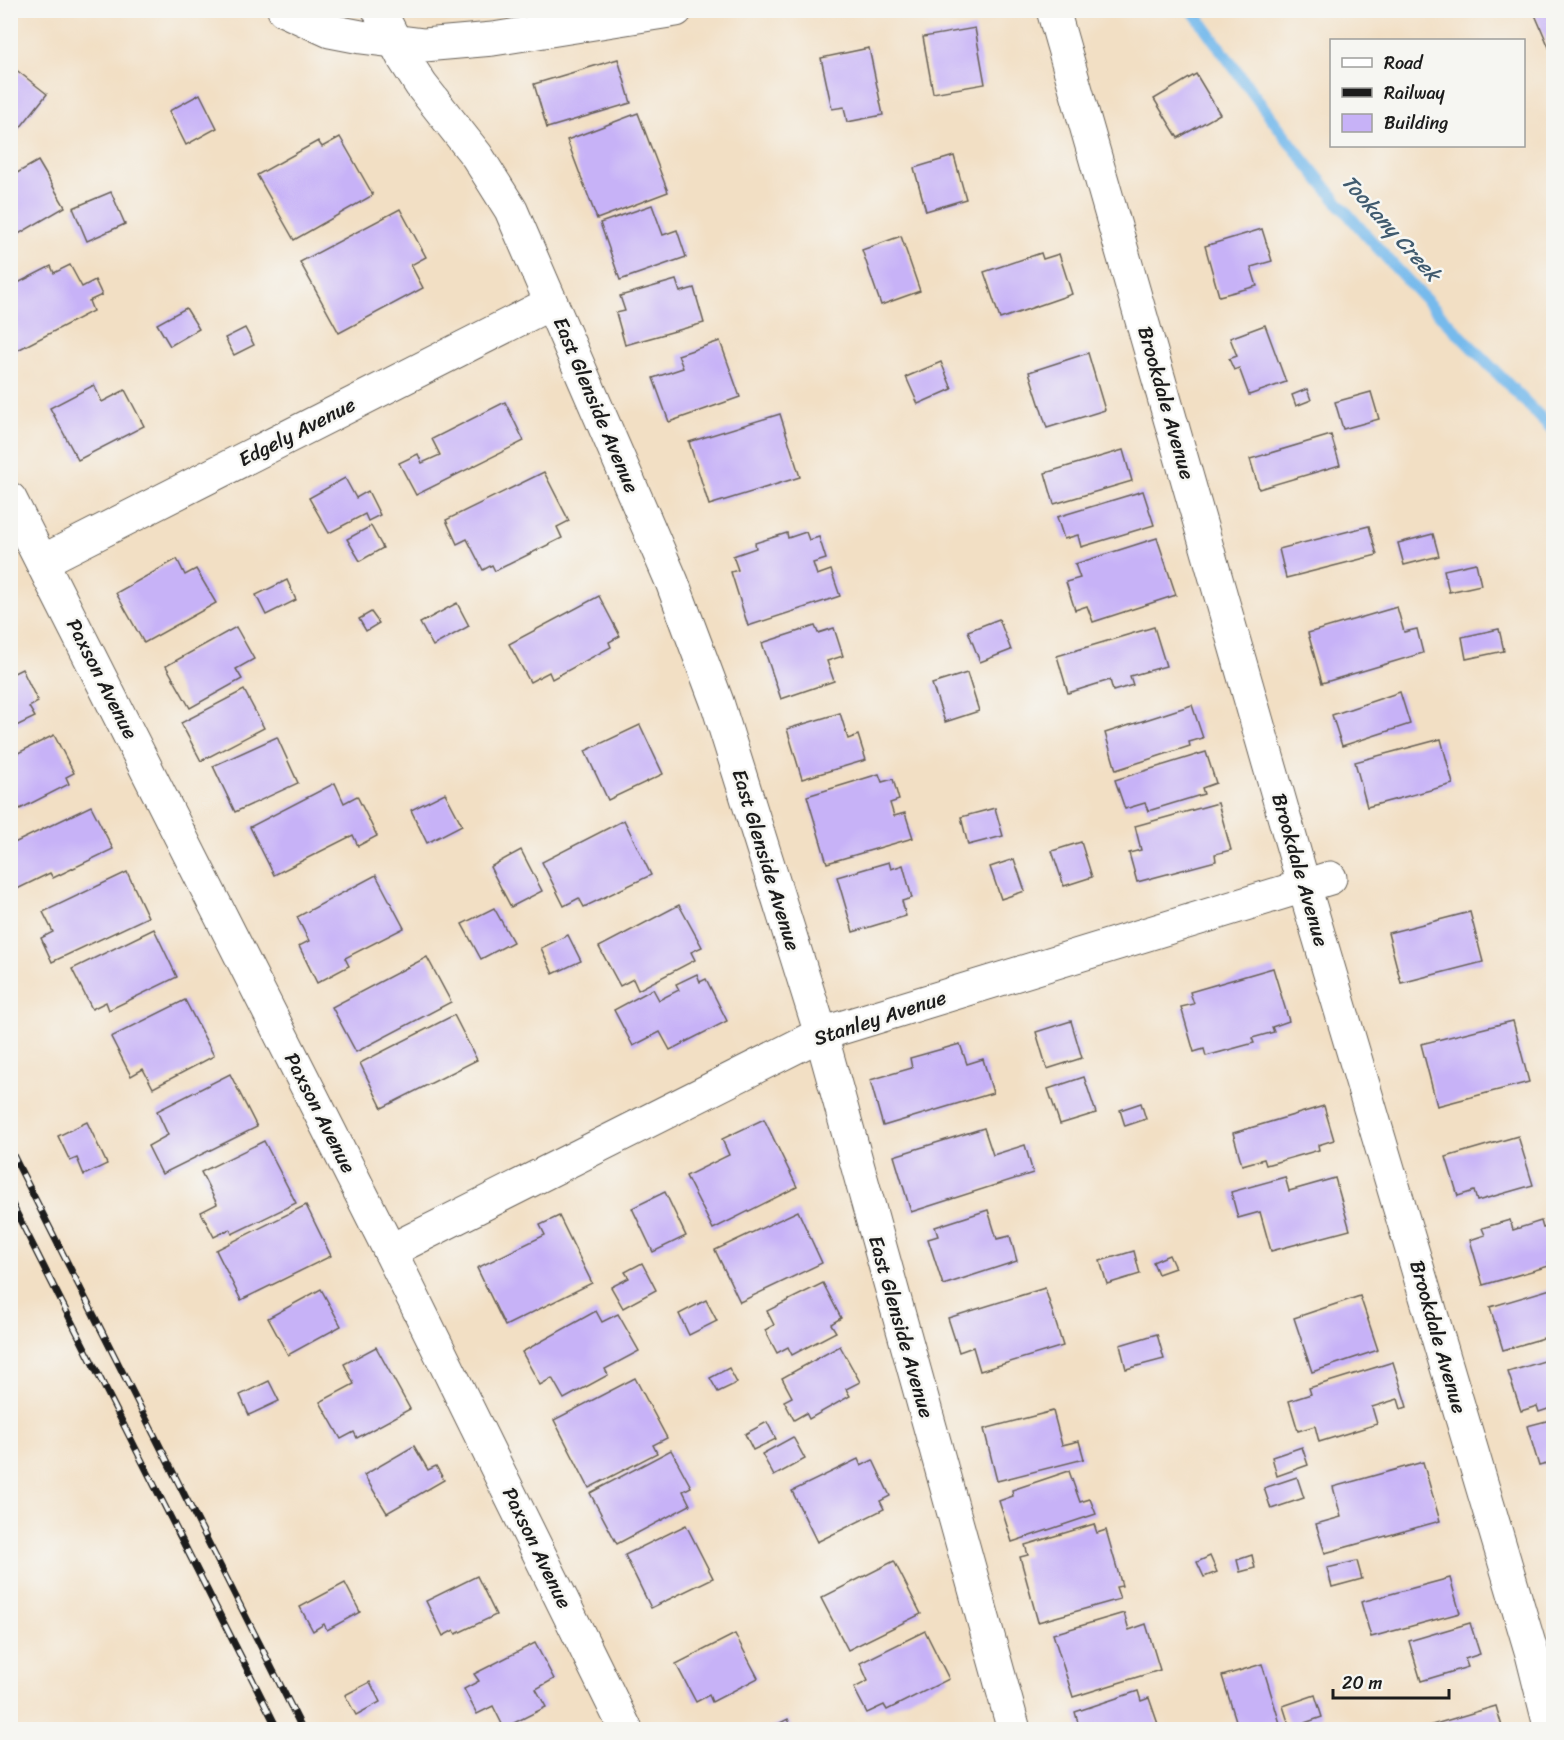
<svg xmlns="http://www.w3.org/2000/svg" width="1564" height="1740" viewBox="0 0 1564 1740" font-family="Sriracha,sans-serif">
<rect width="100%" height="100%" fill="#f6f6f2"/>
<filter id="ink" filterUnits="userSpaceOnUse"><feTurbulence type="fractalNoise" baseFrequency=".0167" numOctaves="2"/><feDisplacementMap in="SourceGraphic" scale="12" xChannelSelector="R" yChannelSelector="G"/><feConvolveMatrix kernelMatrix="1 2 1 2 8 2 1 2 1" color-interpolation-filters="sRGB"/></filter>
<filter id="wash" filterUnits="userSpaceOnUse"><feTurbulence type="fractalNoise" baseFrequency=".008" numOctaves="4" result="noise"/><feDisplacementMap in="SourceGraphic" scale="24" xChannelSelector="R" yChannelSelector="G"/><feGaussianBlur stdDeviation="1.35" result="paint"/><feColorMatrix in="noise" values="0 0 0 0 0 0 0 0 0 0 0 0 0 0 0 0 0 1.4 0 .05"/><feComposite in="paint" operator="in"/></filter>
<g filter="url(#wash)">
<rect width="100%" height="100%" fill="#f2dfc4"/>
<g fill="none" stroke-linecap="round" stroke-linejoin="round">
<path stroke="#76baec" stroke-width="12" d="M1192 10C1241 77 1288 143 1341 206 1408 285 1482 357 1554 431"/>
</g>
<g id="blocks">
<g fill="#c7b2f7">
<polygon points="1533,10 1554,10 1554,59"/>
<polygon points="975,28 985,84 933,93 923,37"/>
<polygon points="869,48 883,115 847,122 844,107 832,109 821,58"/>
<polygon points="618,59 631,103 547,128 534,84"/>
<polygon points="10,65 47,94 16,133 10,128"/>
<polygon points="1196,74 1220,114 1178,138 1154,99"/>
<polygon points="200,94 217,128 186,145 169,111"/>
<polygon points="638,113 668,192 597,219 567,140"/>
<polygon points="340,137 373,195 294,240 257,175 318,141 322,147"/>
<polygon points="954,156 966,199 926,211 914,168"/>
<polygon points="38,161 65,207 10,239 10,177"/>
<polygon points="111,192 125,224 87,241 73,208"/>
<polygon points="652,205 663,235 677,230 686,257 620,280 600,223"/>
<polygon points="400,209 426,257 411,265 423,288 339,333 300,262"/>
<polygon points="1262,229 1272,261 1251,267 1257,286 1219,296 1205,246"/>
<polygon points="901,236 920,291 881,305 862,250"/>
<polygon points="1041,253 1043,259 1059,254 1072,294 1000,319 984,272"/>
<polygon points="70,265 82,287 95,280 102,295 89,301 93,311 12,353 10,350 10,287 51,266 54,273"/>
<polygon points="676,280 680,292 694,288 704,323 625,345 616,313 625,311 620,296"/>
<polygon points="186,308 199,329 170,346 157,324"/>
<polygon points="1265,325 1286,382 1249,395 1239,368 1234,370 1229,359 1237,356 1230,338"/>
<polygon points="245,328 254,345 234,355 225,338"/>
<polygon points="720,341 740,397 669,422 653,378 683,368 678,355"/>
<polygon points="1088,353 1105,410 1047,428 1029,372"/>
<polygon points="941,362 952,389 918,404 906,377"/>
<polygon points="94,385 102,402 125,390 144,426 78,460 50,408"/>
<polygon points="1307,389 1311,400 1296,406 1292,395"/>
<polygon points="1371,392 1379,419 1343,429 1335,402"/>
<polygon points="505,402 524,441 416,495 399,463 418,454 422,463 440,455 432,439"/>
<polygon points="780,414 800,477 709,505 689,442"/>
<polygon points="1331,435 1340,465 1259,489 1250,459"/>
<polygon points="1123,450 1132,481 1054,504 1045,473"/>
<polygon points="544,472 569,521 557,527 562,538 495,571 492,565 483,570 467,539 457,544 446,520"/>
<polygon points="345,478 356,498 368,491 380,515 368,521 365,514 329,533 309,498"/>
<polygon points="1143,491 1154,525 1081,547 1078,535 1064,539 1057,517"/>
<polygon points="371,526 383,548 360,561 347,539"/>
<polygon points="1369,526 1377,555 1286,578 1279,549"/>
<polygon points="806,532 809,540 819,537 826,559 813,563 817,575 831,570 840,596 748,626 731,572 738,570 733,556 756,548 755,543 787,533 788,538"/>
<polygon points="1433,534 1439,556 1404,565 1398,543"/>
<polygon points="1157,538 1176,595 1093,622 1087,606 1075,610 1066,582 1080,578 1075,564"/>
<polygon points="177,559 185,575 196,569 216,603 144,643 116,593"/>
<polygon points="1476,563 1481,585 1449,592 1444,570"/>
<polygon points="287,580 296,600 266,615 256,595"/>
<polygon points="599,596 620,636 609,642 611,647 552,679 549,672 530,682 509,644"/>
<polygon points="457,603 469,626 433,646 420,623"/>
<polygon points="1397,607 1404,632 1417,629 1423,653 1322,683 1308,633"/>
<polygon points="371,612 379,623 366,631 359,619"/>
<polygon points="999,619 1011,650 980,662 968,631"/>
<polygon points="815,626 818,633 834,628 843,656 827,661 834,681 781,699 762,643"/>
<polygon points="236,627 254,659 236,669 242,679 190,708 166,666"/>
<polygon points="1154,627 1166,666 1130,676 1133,685 1113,691 1110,680 1068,693 1057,656"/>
<polygon points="1499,629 1504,651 1466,659 1462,637"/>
<polygon points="22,669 38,702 29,707 35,717 10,729 10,675"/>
<polygon points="967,673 979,711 945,722 932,684"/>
<polygon points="244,690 264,728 201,761 181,723"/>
<polygon points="1400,692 1410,724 1342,746 1332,715"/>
<polygon points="1192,705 1203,738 1189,742 1190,746 1116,770 1105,733"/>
<polygon points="840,713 848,739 858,735 866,760 802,779 787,729"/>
<polygon points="640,725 663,774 608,800 585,751"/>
<polygon points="54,735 74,773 66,777 69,784 20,809 14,798 10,800 10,757"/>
<polygon points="277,737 298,783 235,812 213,766"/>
<polygon points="1441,739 1453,784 1367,807 1355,762"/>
<polygon points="1206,752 1216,783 1202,788 1204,794 1148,811 1145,803 1125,809 1115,780"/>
<polygon points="879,774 882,782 893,779 899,800 890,803 894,816 905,813 913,838 827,863 807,796"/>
<polygon points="335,783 344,803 357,796 377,836 358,846 353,835 274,875 250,827"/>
<polygon points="445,793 462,825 427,843 411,810"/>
<polygon points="1218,803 1231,850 1215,854 1216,861 1137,882 1129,853 1141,850 1135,826"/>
<polygon points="91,806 113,849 53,878 50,873 13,891 10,886 10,845"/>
<polygon points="995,808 1003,836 968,845 961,817"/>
<polygon points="624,820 651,875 584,907 579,898 564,906 542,862"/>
<polygon points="1081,842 1092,877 1064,886 1052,851"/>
<polygon points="521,850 542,891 511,907 490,867"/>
<polygon points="1014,859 1025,891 1001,899 990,867"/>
<polygon points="889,862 891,869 903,865 912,898 902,901 906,916 853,932 837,877"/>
<polygon points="127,872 148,917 52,962 41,938 53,932 43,912"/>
<polygon points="376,875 404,928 345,958 349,966 317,983 299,946 309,941 297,917"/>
<polygon points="679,905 702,947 691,952 695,960 638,990 633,979 620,986 599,947"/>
<polygon points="494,908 513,942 481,959 462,924"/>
<polygon points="1470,912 1483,962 1401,983 1388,933"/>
<polygon points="154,929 177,977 109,1010 106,1002 92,1009 72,969"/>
<polygon points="568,935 581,961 553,974 541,948"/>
<polygon points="427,957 451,1002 356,1052 332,1007"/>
<polygon points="1273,968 1289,1021 1272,1027 1274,1032 1252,1038 1254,1043 1206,1056 1204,1049 1194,1052 1181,1007 1194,1004 1190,992"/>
<polygon points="697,974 700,982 706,979 727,1021 670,1050 660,1032 633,1046 614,1010 653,989 659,1000 679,990 676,984"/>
<polygon points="185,1000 214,1056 153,1088 143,1069 131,1076 111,1037"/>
<polygon points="454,1015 477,1060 382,1108 360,1063"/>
<polygon points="1071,1021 1082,1058 1047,1069 1036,1032"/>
<polygon points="1513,1021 1529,1082 1437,1106 1421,1044"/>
<polygon points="960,1044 967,1064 983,1059 993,1093 883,1126 870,1080 912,1068 910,1058"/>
<polygon points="230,1074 257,1127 162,1174 148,1146 168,1135 157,1111"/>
<polygon points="1084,1077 1096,1113 1060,1124 1048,1089"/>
<polygon points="1141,1103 1146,1119 1125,1126 1120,1110"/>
<polygon points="1324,1106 1334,1140 1318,1145 1319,1150 1266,1165 1264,1159 1242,1165 1233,1133"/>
<polygon points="764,1119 797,1187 713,1229 686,1176 729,1155 722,1139"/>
<polygon points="87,1122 107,1164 84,1175 77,1158 70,1161 58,1136"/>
<polygon points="984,1128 993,1155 1025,1145 1033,1173 911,1212 894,1156"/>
<polygon points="1518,1136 1533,1185 1477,1201 1474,1191 1458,1196 1446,1157"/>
<polygon points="264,1141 296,1203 232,1234 230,1229 214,1237 201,1212 217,1204 201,1172"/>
<polygon points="1285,1177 1289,1191 1335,1178 1350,1230 1271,1251 1260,1212 1238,1218 1231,1192"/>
<polygon points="665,1192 686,1236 653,1252 632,1208"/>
<polygon points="306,1205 331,1256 241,1300 216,1250"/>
<polygon points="988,1210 997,1239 1010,1236 1017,1261 943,1285 928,1239 938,1236 935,1227"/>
<polygon points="798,1211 822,1263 740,1302 715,1250"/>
<polygon points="559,1216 592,1283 505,1326 477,1268 545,1235 540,1225"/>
<polygon points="1510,1220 1513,1230 1541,1221 1543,1228 1554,1225 1554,1260 1548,1262 1549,1266 1483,1285 1470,1240 1485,1235 1482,1228"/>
<polygon points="1134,1251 1140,1274 1107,1284 1100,1261"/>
<polygon points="1169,1255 1175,1268 1158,1274 1153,1262"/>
<polygon points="642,1263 656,1290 623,1308 611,1287 629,1278 625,1272"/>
<polygon points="823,1283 841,1318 831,1324 836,1332 792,1355 788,1347 777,1353 765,1330 774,1325 767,1311"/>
<polygon points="1045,1288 1063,1346 980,1371 973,1347 959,1352 948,1318"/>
<polygon points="1554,1288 1554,1335 1503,1350 1490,1307"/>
<polygon points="321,1289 341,1326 288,1355 268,1318"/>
<polygon points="1360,1296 1378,1350 1312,1372 1294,1318"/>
<polygon points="706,1300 717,1321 689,1335 679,1314"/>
<polygon points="596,1311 602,1322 618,1314 639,1351 605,1369 608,1375 564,1399 552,1378 540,1385 522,1352"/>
<polygon points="1157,1334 1164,1359 1126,1369 1120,1345"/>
<polygon points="840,1346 860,1382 846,1389 850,1396 809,1419 806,1413 794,1420 784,1401 792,1397 782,1378"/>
<polygon points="376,1347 410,1409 357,1438 354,1432 341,1439 320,1402 354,1384 344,1364"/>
<polygon points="1554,1358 1554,1407 1539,1412 1537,1406 1521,1411 1508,1372"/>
<polygon points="1393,1362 1407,1407 1401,1409 1398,1399 1372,1407 1377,1424 1319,1442 1315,1426 1298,1431 1289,1401 1311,1394 1309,1388"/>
<polygon points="729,1368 737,1383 718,1392 710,1378"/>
<polygon points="635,1378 667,1438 653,1445 657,1453 589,1488 554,1420"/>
<polygon points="269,1381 279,1401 249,1415 240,1395"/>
<polygon points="1053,1411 1062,1445 1079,1441 1084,1459 997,1481 984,1429"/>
<polygon points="1554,1419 1554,1462 1539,1466 1527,1426"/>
<polygon points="767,1422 776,1439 753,1450 745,1434"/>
<polygon points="793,1437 805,1459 774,1476 762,1454"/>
<polygon points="414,1446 428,1470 436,1466 444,1480 387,1513 364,1475"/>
<polygon points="1302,1447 1308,1465 1277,1476 1272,1457"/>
<polygon points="671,1450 691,1487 683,1491 690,1505 617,1544 590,1493"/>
<polygon points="858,1459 861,1466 873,1460 890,1496 880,1501 884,1509 817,1542 792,1491"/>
<polygon points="1423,1462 1440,1521 1325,1553 1316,1524 1341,1517 1333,1487"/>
<polygon points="1069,1471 1080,1502 1090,1499 1096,1514 1012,1542 999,1501 1013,1496 1012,1490"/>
<polygon points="1297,1477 1304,1498 1271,1509 1264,1488"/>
<polygon points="1094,1524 1097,1533 1106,1530 1122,1586 1116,1587 1120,1599 1038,1622 1020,1557 1028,1555 1025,1545"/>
<polygon points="686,1525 713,1578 651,1608 625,1555"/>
<polygon points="1252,1555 1255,1568 1240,1572 1237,1560"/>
<polygon points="1210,1556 1217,1572 1204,1577 1197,1562"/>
<polygon points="894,1561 921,1614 848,1650 821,1598"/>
<polygon points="1357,1561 1362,1579 1332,1587 1327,1568"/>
<polygon points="477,1576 496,1615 456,1634 454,1630 443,1636 426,1601"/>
<polygon points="1450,1578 1460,1613 1371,1637 1361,1602"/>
<polygon points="345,1583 360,1612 327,1630 324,1624 313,1631 300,1607"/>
<polygon points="1124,1613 1129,1630 1146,1624 1160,1670 1073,1697 1053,1634"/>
<polygon points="1470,1623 1480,1654 1465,1659 1468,1667 1421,1681 1409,1641"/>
<polygon points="925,1631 949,1679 887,1710 884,1705 867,1713 854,1688 868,1681 860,1663"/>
<polygon points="735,1634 758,1678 712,1702 709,1695 696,1702 676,1664"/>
<polygon points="535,1643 554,1679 536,1689 546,1707 504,1728 493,1706 477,1714 464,1689 479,1681 474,1674"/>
<polygon points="1262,1664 1282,1730 1239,1730 1222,1676"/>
<polygon points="370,1682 380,1702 356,1715 345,1695"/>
<polygon points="1138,1691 1141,1701 1149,1698 1159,1727 1149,1730 1080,1730 1075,1712"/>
<polygon points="1315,1695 1322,1717 1290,1728 1283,1706"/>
<polygon points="1496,1706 1503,1730 1418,1730 1418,1729"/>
<polygon points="788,1719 793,1730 766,1730"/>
</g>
</g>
</g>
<g filter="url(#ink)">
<use href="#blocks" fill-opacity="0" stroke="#676057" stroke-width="1.5"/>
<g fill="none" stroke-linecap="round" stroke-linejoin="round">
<defs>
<g id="minor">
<polyline points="379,10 403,57 421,85 477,156 511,210 672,582 717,702 821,1034 1014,1730"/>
<polyline points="1053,10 1304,886 1532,1654 1551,1730"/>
<polyline points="10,499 390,1251 626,1730"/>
<polyline points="43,561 551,303"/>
<polyline points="390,1251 821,1034 1330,878"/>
</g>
<polyline id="tertiary" points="284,10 330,31 361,37 424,45 493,39 676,10"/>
</defs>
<use href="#minor" stroke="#676057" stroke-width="35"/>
<use href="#tertiary" stroke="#676057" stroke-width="35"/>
<use href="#minor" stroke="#fff" stroke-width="33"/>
<use href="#tertiary" stroke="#fff" stroke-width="33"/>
<defs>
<g id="rail">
<polyline points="10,1149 303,1730"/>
<polyline points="10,1200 278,1730"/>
</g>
</defs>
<use href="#rail" stroke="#1c1c1c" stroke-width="7"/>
<use href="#rail" stroke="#f6f6f2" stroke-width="4.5" stroke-dasharray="14" stroke-linecap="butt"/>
</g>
</g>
<g text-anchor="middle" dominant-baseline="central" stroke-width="5" stroke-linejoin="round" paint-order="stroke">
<g font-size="20" fill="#1c1c1c" stroke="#f6f6f2">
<text transform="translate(1166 403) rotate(74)">Brookdale Avenue</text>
<text transform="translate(596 405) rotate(67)">East Glenside Avenue</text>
<text transform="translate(297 432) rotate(-27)">Edgely Avenue</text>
<text transform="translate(102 679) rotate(63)">Paxson Avenue</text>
<text transform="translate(766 860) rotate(73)">East Glenside Avenue</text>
<text transform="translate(1300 870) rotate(74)">Brookdale Avenue</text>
<text transform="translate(880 1018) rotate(-18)">Stanley Avenue</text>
<text transform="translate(320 1113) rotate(63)">Paxson Avenue</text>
<text transform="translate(901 1327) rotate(74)">East Glenside Avenue</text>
<text transform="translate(1438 1337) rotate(74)">Brookdale Avenue</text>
<text transform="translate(537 1548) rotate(64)">Paxson Avenue</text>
</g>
<g font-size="21" font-style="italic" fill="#405b6f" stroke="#f6f6f2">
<text transform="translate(1391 228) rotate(48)">Tookany Creek</text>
</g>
</g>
<rect width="1564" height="1740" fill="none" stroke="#f6f6f2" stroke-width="36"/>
<rect x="1330" y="39" width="195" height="108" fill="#f6f6f2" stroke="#9f9f9c" stroke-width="1.5"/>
<rect x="1342" y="58" width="30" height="9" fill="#ffffff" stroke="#9f9f9c" stroke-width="1.5"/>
<text x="1384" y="69" font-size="18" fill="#1c1c1c">Road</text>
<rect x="1342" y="88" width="30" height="9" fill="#1c1c1c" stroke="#9f9f9c" stroke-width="1.5"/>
<text x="1384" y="99" font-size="18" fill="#1c1c1c">Railway</text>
<rect x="1342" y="114" width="30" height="18" fill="#c7b2f7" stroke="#9f9f9c" stroke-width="1.5"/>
<text x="1384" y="129" font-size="18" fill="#1c1c1c">Building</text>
<path d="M1333 1689v9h116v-9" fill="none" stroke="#1c1c1c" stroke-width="3"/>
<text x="1342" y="1689" font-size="18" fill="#1c1c1c" stroke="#f6f6f2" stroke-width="4.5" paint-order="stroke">20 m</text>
</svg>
